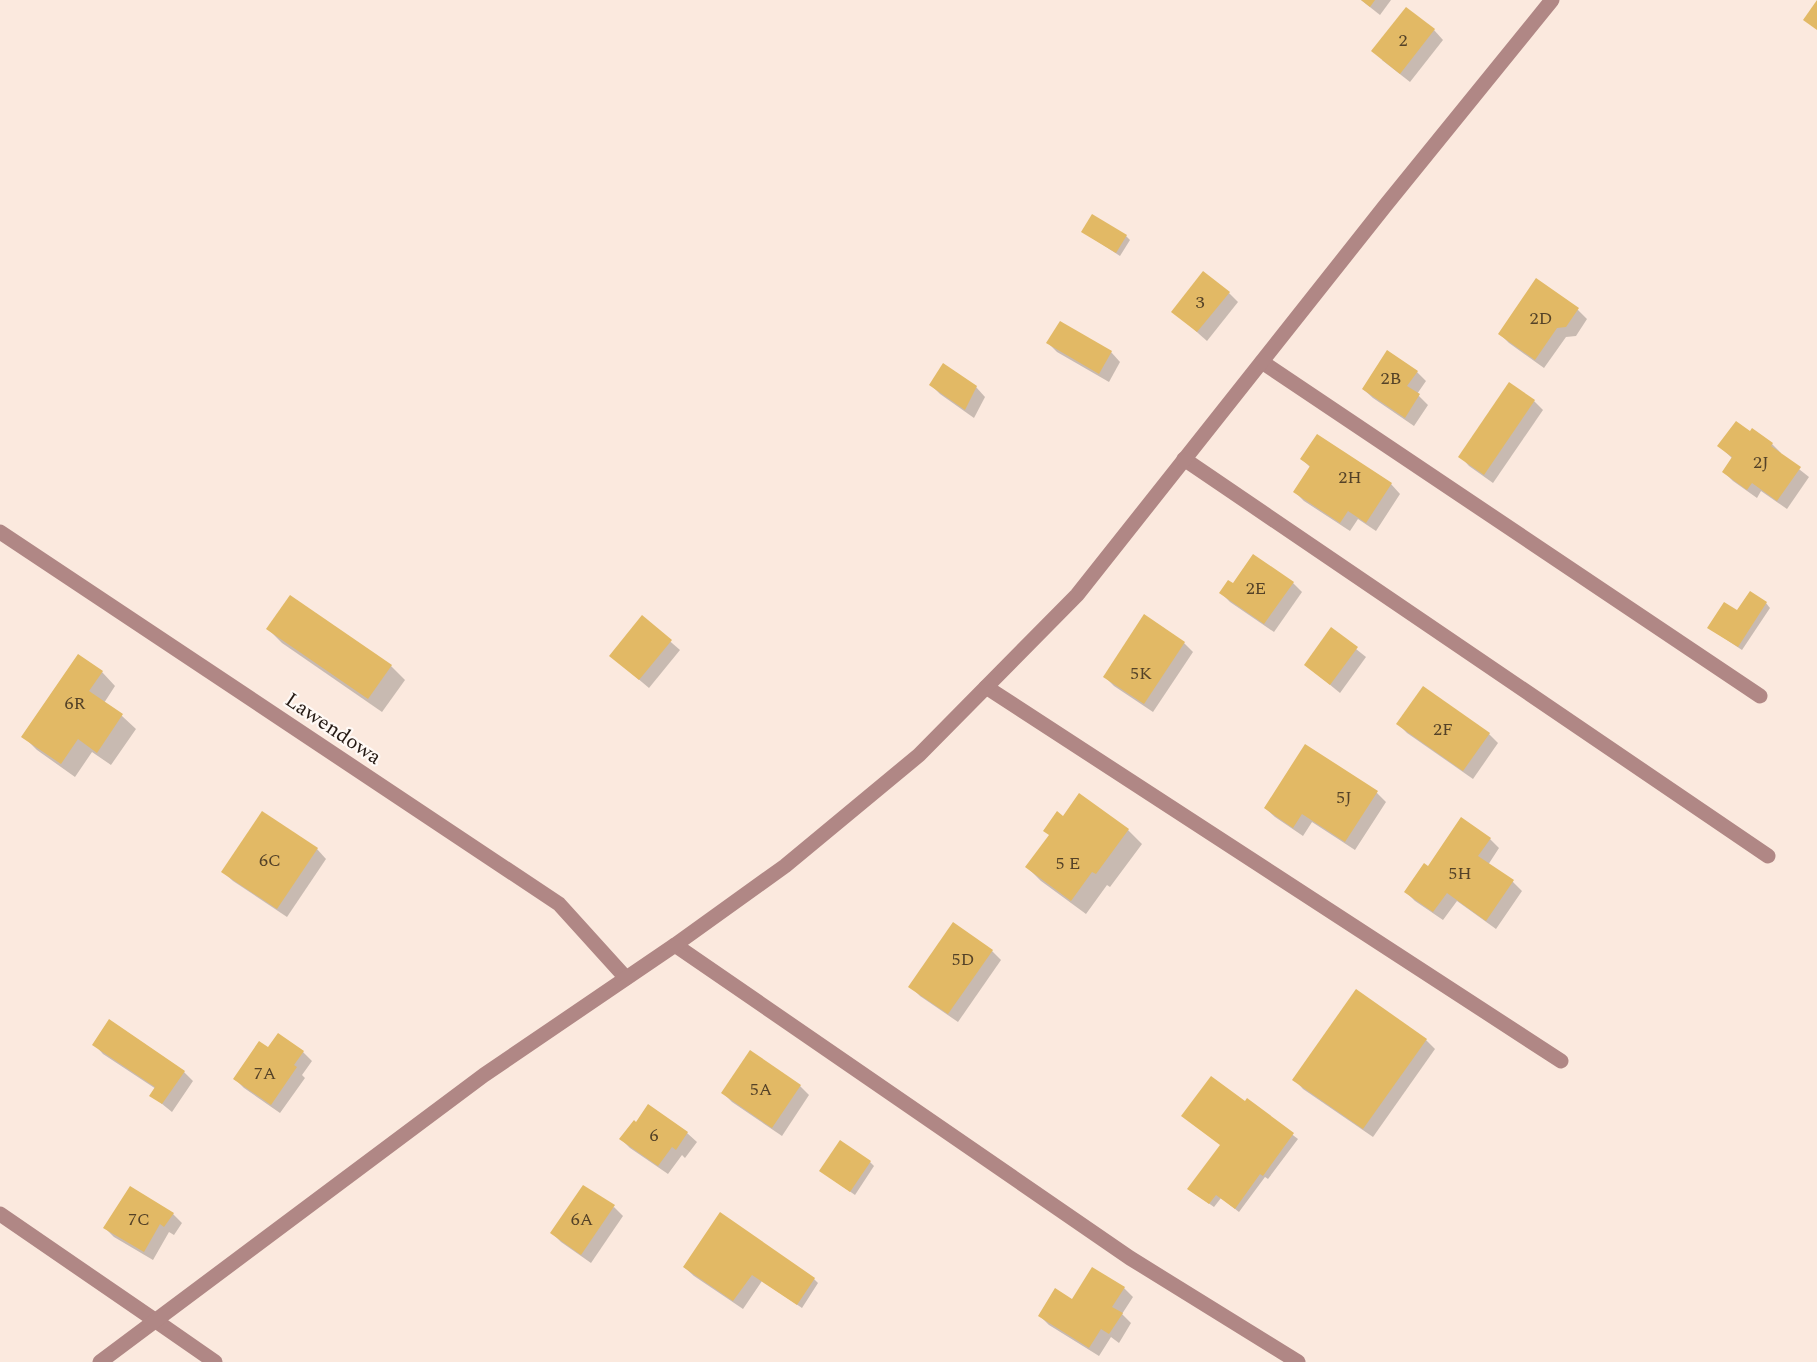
<svg xmlns="http://www.w3.org/2000/svg" width="1817" height="1362" viewBox="0 0 1817 1362" font-family="Spectral,serif">
<rect width="100%" height="100%" fill="#fbe9de"/>
<g fill="#0003">
<polygon points="1361,0 1391,0 1380,15"/>
<polygon points="1434,30 1443,40 1410,82 1382,60"/>
<polygon points="1083,232 1126,236 1130,240 1120,256"/>
<polygon points="1536,281 1578,310 1587,319 1576,336 1566,337 1544,368 1509,343 1500,334"/>
<polygon points="1229,293 1238,302 1207,341 1173,311"/>
<polygon points="1048,343 1111,352 1120,362 1109,382 1057,352"/>
<polygon points="1417,372 1426,381 1417,394 1428,405 1414,426 1373,398 1363,389"/>
<polygon points="930,384 976,387 985,397 974,418 940,394"/>
<polygon points="1534,401 1543,410 1493,483 1469,466 1460,456"/>
<polygon points="1317,436 1391,484 1400,494 1376,531 1358,519 1350,531 1304,501 1295,492 1311,468 1302,459"/>
<polygon points="1772,444 1781,453 1780,454 1809,477 1787,509 1761,491 1757,498 1733,481 1724,472 1733,459 1719,446"/>
<polygon points="1293,583 1302,592 1274,632 1230,602 1221,593"/>
<polygon points="1766,603 1770,608 1742,650 1709,628 1737,612"/>
<polygon points="642,617 680,650 649,688 611,656"/>
<polygon points="268,629 391,666 405,680 382,712 282,643"/>
<polygon points="1331,629 1366,657 1340,693 1306,665"/>
<polygon points="1184,643 1193,652 1153,712 1114,686 1105,677"/>
<polygon points="102,672 115,686 104,703 122,716 136,729 111,765 92,752 75,777 37,750 23,736"/>
<polygon points="1398,724 1489,734 1498,743 1473,779 1407,733"/>
<polygon points="1306,746 1377,793 1386,802 1355,850 1312,822 1303,836 1275,817 1265,808"/>
<polygon points="1063,818 1128,830 1142,844 1110,887 1107,885 1086,914 1041,881 1027,867"/>
<polygon points="1490,839 1499,848 1488,865 1513,882 1522,891 1496,929 1457,901 1443,920 1415,901 1406,892 1429,868"/>
<polygon points="317,849 326,859 287,917 233,881 223,872"/>
<polygon points="992,951 1001,960 958,1022 920,996 910,986"/>
<polygon points="1426,1040 1435,1049 1373,1137 1303,1089 1294,1079"/>
<polygon points="94,1044 184,1072 193,1081 172,1112 151,1095 156,1089 103,1054"/>
<polygon points="268,1049 303,1052 312,1061 302,1075 305,1078 280,1113 244,1088 235,1079"/>
<polygon points="800,1086 809,1095 782,1136 732,1102 723,1093"/>
<polygon points="1247,1100 1298,1139 1268,1179 1265,1177 1239,1212 1221,1198 1214,1207 1194,1193"/>
<polygon points="687,1133 697,1142 685,1158 682,1155 668,1174 630,1148 621,1139"/>
<polygon points="870,1162 874,1166 855,1195 825,1174"/>
<polygon points="614,1207 623,1216 591,1263 561,1242 552,1233"/>
<polygon points="173,1214 182,1223 174,1235 169,1232 153,1260 114,1237 105,1228"/>
<polygon points="684,1267 814,1279 818,1283 802,1308 762,1281 743,1309 694,1276"/>
<polygon points="1124,1288 1133,1297 1122,1314 1131,1323 1119,1343 1111,1337 1099,1356 1049,1325 1040,1316 1072,1301"/>
</g>
<g fill="#e2b965">
<polygon points="1361,0 1375,0 1370,7"/>
<polygon points="1817,0 1817,30 1803,20"/>
<polygon points="1406,7 1435,29 1400,74 1371,51"/>
<polygon points="1092,214 1127,235 1116,253 1081,232"/>
<polygon points="1203,271 1230,292 1197,332 1171,312"/>
<polygon points="1536,278 1579,308 1566,327 1557,328 1535,360 1498,334"/>
<polygon points="1060,321 1112,351 1099,374 1046,343"/>
<polygon points="1387,350 1418,371 1407,386 1420,394 1405,418 1362,389"/>
<polygon points="943,363 977,386 965,410 929,385"/>
<polygon points="1509,382 1535,400 1484,475 1458,457"/>
<polygon points="1736,421 1750,431 1752,428 1773,443 1771,446 1801,467 1777,501 1752,483 1747,490 1722,472 1732,457 1717,446"/>
<polygon points="1317,434 1392,483 1366,523 1348,511 1340,523 1293,492 1310,466 1300,459"/>
<polygon points="1253,554 1294,582 1264,624 1219,593 1228,580 1233,583"/>
<polygon points="1750,591 1767,602 1738,647 1707,628 1724,602 1737,610"/>
<polygon points="290,595 392,665 368,699 266,629"/>
<polygon points="1144,614 1185,642 1144,704 1103,677"/>
<polygon points="642,615 672,640 639,680 609,656"/>
<polygon points="1331,627 1358,647 1330,685 1304,665"/>
<polygon points="78,654 103,671 89,691 123,714 97,753 78,739 61,764 21,737"/>
<polygon points="1423,686 1490,733 1463,771 1396,724"/>
<polygon points="1305,744 1378,791 1345,842 1302,814 1293,828 1264,808"/>
<polygon points="1079,793 1129,829 1096,874 1092,872 1071,901 1025,867 1049,835 1043,831 1057,811 1063,816"/>
<polygon points="262,811 318,848 277,909 221,872"/>
<polygon points="1461,817 1491,838 1478,856 1514,880 1486,921 1447,893 1433,912 1404,892 1424,863 1428,866"/>
<polygon points="953,922 993,950 948,1014 908,987"/>
<polygon points="1356,989 1427,1039 1363,1129 1292,1080"/>
<polygon points="109,1019 185,1071 162,1104 149,1096 155,1087 92,1045"/>
<polygon points="278,1033 304,1051 294,1065 297,1067 271,1105 233,1079 259,1041 268,1047"/>
<polygon points="750,1050 801,1085 772,1128 721,1093"/>
<polygon points="1211,1076 1245,1101 1247,1098 1294,1133 1263,1176 1260,1174 1235,1209 1216,1195 1209,1204 1187,1189 1220,1145 1181,1116"/>
<polygon points="648,1104 688,1132 676,1150 672,1147 658,1166 619,1139 634,1120 636,1122"/>
<polygon points="840,1140 871,1161 850,1192 819,1171"/>
<polygon points="583,1185 615,1205 581,1255 550,1233"/>
<polygon points="130,1186 174,1213 164,1227 160,1224 144,1252 103,1228"/>
<polygon points="720,1212 815,1278 797,1305 752,1275 733,1301 683,1267"/>
<polygon points="1092,1267 1125,1287 1112,1307 1123,1313 1109,1334 1101,1329 1089,1348 1038,1316 1055,1288 1072,1299"/>
</g>
<g fill="none" stroke-linecap="round" stroke-linejoin="round">
<g stroke="#b08785" stroke-width="15">
<polyline points="1262,362 1760,696"/>
<polyline points="1184,459 1768,856"/>
<polyline points="0,532 559,904 626,978"/>
<polyline points="986,687 1561,1061"/>
<polyline points="675,945 1130,1258 1298,1362"/>
<polyline points="156,1321 215,1362"/>
</g>
<g stroke="#b08785" stroke-width="15">
<polyline points="0,1214 156,1321"/>
<polyline points="100,1362 484,1075 675,945 785,866 919,755 1077,595 1385,206 1552,0"/>
</g>
</g>
<g text-anchor="middle" dominant-baseline="central" stroke-width="4.5" stroke-linejoin="round" paint-order="stroke">
<g font-size="18" fill="#544228">
<text x="1403" y="40">2</text>
<text x="1200" y="302">3</text>
<text x="1541" y="318">2D</text>
<text x="1391" y="378">2B</text>
<text x="1761" y="462">2J</text>
<text x="1350" y="477">2H</text>
<text x="1256" y="588">2E</text>
<text x="1141" y="673">5K</text>
<text x="75" y="703">6R</text>
<text x="1443" y="729">2F</text>
<text x="1344" y="797">5J</text>
<text x="270" y="860">6C</text>
<text x="1068" y="863">5 E</text>
<text x="1460" y="873">5H</text>
<text x="963" y="959">5D</text>
<text x="265" y="1073">7A</text>
<text x="761" y="1089">5A</text>
<text x="654" y="1135">6</text>
<text x="139" y="1219">7C</text>
<text x="582" y="1219">6A</text>
</g>
<g font-size="21" fill="#251a14" stroke="#fff9f5">
<text transform="translate(333 729) rotate(34)">Lawendowa</text>
</g>
</g>
</svg>
